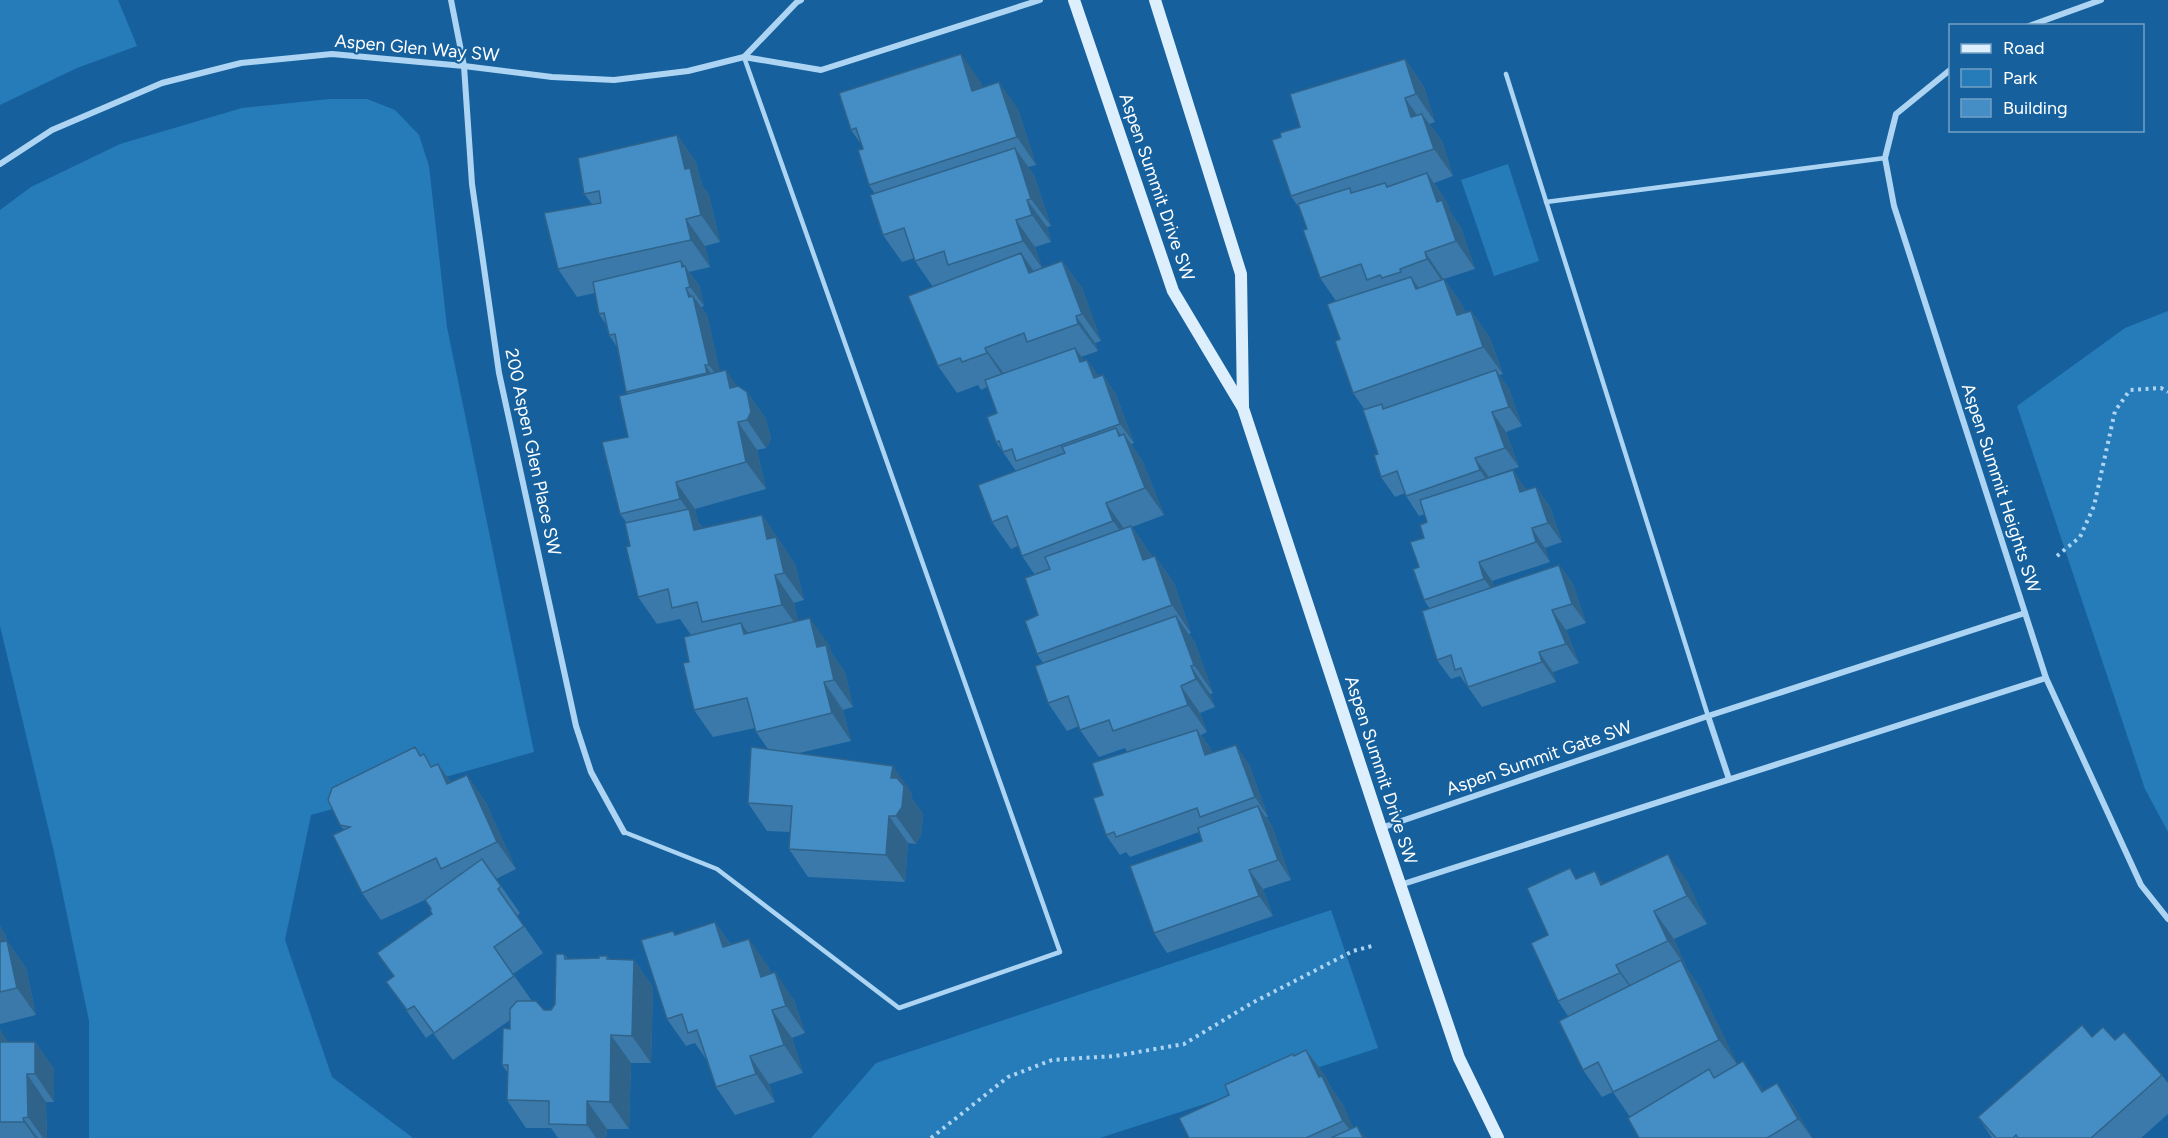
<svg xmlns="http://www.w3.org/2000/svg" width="2168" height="1138" viewBox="0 0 2168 1138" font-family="Figtree,sans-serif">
<rect width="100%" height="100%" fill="#16619d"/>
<g fill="#267bb9">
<polygon points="0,0 118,0 137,46 77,68 0,105"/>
<polygon points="330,99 367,99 395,110 419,135 429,166 447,327 534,752 311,815 285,940 332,1077 413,1138 89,1138 89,1021 54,852 0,626 0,210 31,187 120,144 242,108"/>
<polygon points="1508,164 1539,261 1494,276 1461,180"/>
<polygon points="2168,311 2168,832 2145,789 2017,406 2125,328"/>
<polygon points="1331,910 1378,1048 1100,1138 811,1138 876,1063"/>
</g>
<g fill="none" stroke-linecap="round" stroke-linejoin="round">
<g stroke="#add5f3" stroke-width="4" stroke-dasharray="3 4.5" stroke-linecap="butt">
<polyline points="2057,556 2080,537 2094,506 2115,411 2130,390 2161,388 2168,392"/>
<polyline points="931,1138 1008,1077 1052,1060 1115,1056 1184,1044 1252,1003 1353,951 1372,946"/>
</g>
<g stroke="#add5f3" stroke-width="4.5">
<polyline points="1506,74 1708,716"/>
<polyline points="1546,202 1885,158"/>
<polyline points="624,832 717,869 899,1008 1060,952 744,57"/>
</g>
<g stroke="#add5f3" stroke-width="6">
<polyline points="451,0 464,66 472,184 499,373 576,726 591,772 624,832"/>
<polyline points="2029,26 2101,0"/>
<polyline points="744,57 797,2 801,0"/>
<polyline points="1950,70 1896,114 1885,158 1894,206 2046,678 2141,885 2168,919"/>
<polyline points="0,164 52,130 162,83 241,63 332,54 464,66 552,77 614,80 688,71 744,57 821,70 1040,0"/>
<polyline points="1708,716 1729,779"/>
<polyline points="1381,828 1708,716 2025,613"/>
<polyline points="1400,885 2046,678"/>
</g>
<g stroke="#ddeefc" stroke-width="12">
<polyline points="1074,0 1173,291 1243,408 1381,828 1459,1058 1498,1138"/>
<polyline points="1155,0 1241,274 1243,406"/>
</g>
</g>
<g fill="#3a79a9">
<polygon points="1405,59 1424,87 1435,122 1429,124 1442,141 1453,176 1434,183 1446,201 1451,213 1461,228 1475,269 1444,279 1463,306 1465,312 1471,311 1490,338 1503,374 1499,375 1509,389 1522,426 1506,432 1519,467 1489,477 1527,490 1536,487 1550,507 1562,542 1545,548 1550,562 1492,581 1494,587 1559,565 1573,584 1586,623 1566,630 1579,663 1553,672 1556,682 1482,707 1460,676 1451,679 1437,660 1430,609 1424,600 1419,567 1427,522 1425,514 1419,516 1406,496 1405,493 1395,497 1381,477 1378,454 1365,410 1353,393 1340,339 1336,301 1320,278 1307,229 1299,208 1291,196 1300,127"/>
<polygon points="980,81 982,88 1018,109 1036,165 1028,167 1034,175 1051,226 1047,227 1051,242 1035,247 1042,268 1062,261 1082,288 1101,341 1095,343 1098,351 1081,357 1084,361 1087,360 1099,377 1103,375 1116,395 1134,443 1131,444 1143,462 1164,515 1132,527 1150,553 1152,557 1155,556 1174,583 1191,633 1189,634 1195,643 1213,693 1210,694 1215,707 1200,713 1207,732 1201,735 1211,749 1212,753 1249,764 1268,817 1266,817 1272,826 1291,880 1263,889 1273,916 1167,953 1154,933 1202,841 1199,832 1130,857 1126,852 1120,855 1106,835 1103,795 1127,752 1125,748 1099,757 1080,730 1079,726 1067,731 1048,703 1043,663 1037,654 1038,615 1035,575 1022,556 1018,546 1011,549 992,522 1016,471 996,442 997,413 987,387 981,390 978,385 957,393 938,366 933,287 915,261 914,258 902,262 883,235 875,194 869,185 863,149 861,144 851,130"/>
<polygon points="677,135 696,162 702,185 709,195 720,242 705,246 710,267 689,272 699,285 704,306 701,307 707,315 720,372 737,386 747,392 766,419 771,439 766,448 757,450 766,489 695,509 698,522 703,528 762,515 795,564 804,600 794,603 798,621 829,645 831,652 845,672 853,707 843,710 851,741 799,753 912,793 911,797 923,814 921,835 916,844 908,843 905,882 808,877 789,849 790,832 767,831 748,803 768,749 756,732 755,728 713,737 694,710 689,662 691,635 680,619 657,624 638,597 627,523 620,514 628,437 628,393 626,392 617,347 609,335 607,326 599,314 595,293 577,297 558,269 592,204 584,194"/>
<polygon points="415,747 421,755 424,754 433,766 438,764 451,783 467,775 486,803 516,869 496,879 520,913 517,916 543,953 513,974 532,1001 544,1010 551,1010 555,1004 564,954 568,959 599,958 607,956 609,959 634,960 653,987 651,1063 631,1063 629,1129 607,1129 606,1138 558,1138 551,1128 526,1128 507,1100 508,1073 502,1065 510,1029 510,1020 453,1060 433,1033 426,1038 386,982 393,976 377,953 432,914 431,909 425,900 381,920 362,893 344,830 340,825"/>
<polygon points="1578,878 1604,884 1687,881 1707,924 1674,939 1687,969 1700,988 1737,1064 1764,1091 1777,1083 1796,1110 1812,1138 1639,1138 1630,1117 1613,1092 1602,1097 1583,1070 1568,1016 1558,1001 1548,935"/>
<polygon points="715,922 731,945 768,966 771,974 794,1000 805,1033 792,1038 803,1073 769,1084 775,1102 735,1115 716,1087 706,1059 695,1043 686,1046 667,1019 676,935"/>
<polygon points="0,926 5,934 7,941 26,968 36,1015 0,1024"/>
<polygon points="0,1031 8,1042 35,1042 54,1069 54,1102 46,1102 47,1138 0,1138"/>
<polygon points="2092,1037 2115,1040 2162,1075 2168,1083 2168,1114 2141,1138 1992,1138 1978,1117"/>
<polygon points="1306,1050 1326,1077 1330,1086 1342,1103 1353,1128 1366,1138 1189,1138 1229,1095 1294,1056"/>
</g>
<g fill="#30638a">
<polygon points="961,54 980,81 991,118 972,91"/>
<polygon points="1405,59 1424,87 1435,122 1416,94"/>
<polygon points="999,82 1018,109 1036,165 1017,137"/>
<polygon points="1405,98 1424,125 1411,117"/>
<polygon points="1422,114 1442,141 1453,176 1434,149"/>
<polygon points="677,135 696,162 702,185 709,195 720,242 701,215 685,169"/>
<polygon points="1015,148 1034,175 1051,226 1031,199"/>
<polygon points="1427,173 1446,201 1451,213 1461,228 1475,269 1456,241 1437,202"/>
<polygon points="1027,200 1047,227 1051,242 1032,215"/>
<polygon points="686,219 705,246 710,267 691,240"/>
<polygon points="1016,220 1035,247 1042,268 1023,241"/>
<polygon points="1425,252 1444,280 1446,287 1427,259"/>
<polygon points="1021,253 1040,280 1029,273"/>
<polygon points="681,261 699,285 704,306 690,287"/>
<polygon points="1062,261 1082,288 1101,341 1082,314"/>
<polygon points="1411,277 1430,304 1416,289"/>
<polygon points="1444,279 1463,306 1476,342 1457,315"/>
<polygon points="686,288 694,300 693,296 707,315 723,384 709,365"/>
<polygon points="1471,311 1490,338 1503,374 1483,347"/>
<polygon points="1076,316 1095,343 1098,351 1078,324"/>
<polygon points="985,348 1005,375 1006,381 987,353"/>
<polygon points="1075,348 1089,367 1080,362"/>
<polygon points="1087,360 1101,379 1094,378"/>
<polygon points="705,365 719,385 721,393 707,373"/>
<polygon points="726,370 745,398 730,388"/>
<polygon points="1496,370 1509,389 1522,426 1509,407"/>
<polygon points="1103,375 1116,395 1134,443 1120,424"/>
<polygon points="747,392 766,419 771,439 766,448 747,420"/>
<polygon points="1492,412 1506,432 1519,467 1505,448"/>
<polygon points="738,422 757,450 766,489 746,462"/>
<polygon points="1116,428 1129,447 1124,434 1143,462 1164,515 1145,488"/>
<polygon points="1475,458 1489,477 1493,490 1480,470"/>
<polygon points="1513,470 1526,489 1534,512 1520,492"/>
<polygon points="676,482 695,509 698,522 709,537 694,530 691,514 680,499"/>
<polygon points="1536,487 1550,507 1562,542 1548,523"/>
<polygon points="1106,503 1125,530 1133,549 1113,521"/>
<polygon points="762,515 795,564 804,600 784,573 767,539"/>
<polygon points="1131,526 1150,553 1162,587 1143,560"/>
<polygon points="1532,528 1545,548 1550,562 1536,542"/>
<polygon points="1155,556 1174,583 1191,633 1172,605"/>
<polygon points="1479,562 1492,581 1498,598 1484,579"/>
<polygon points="1559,565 1573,584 1586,623 1572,604"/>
<polygon points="775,575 794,603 801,632 782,605"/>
<polygon points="1552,610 1566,630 1579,663 1566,644"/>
<polygon points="1176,616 1195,643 1213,693 1194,665"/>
<polygon points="810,618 829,645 831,652 845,672 853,707 834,680 817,647"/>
<polygon points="741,623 760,651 744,634"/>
<polygon points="1539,652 1553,672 1556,682 1542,662"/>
<polygon points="1191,666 1210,694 1215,707 1196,679"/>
<polygon points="824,682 843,710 851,741 832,713"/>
<polygon points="1181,686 1200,713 1207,732 1188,705"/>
<polygon points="1197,730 1211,749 1219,774 1205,755"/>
<polygon points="1236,745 1249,764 1268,817 1255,797"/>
<polygon points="438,764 457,791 447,784"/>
<polygon points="893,766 912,793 911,797 923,814 921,835 916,844 896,816 891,778"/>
<polygon points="467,775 486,803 516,869 497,842"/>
<polygon points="1258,806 1272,826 1291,880 1278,860"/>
<polygon points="889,816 908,843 905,882 886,855"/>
<polygon points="1668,854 1687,881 1707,924 1687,896"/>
<polygon points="1249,870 1263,889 1273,916 1259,896"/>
<polygon points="1595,871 1614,898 1601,885"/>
<polygon points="1654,911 1674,939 1687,969 1668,941"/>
<polygon points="715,922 734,950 723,947"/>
<polygon points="0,926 5,934 7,942 7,941 26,968 36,1015 17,988 0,950"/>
<polygon points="749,939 768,966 780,1004 761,977"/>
<polygon points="634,960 653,987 651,1063 632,1036"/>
<polygon points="1681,960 1700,988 1739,1067 1719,1040"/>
<polygon points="1616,965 1635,992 1639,1000 1620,973"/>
<polygon points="775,972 794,1000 805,1033 786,1006"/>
<polygon points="772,1010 792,1038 803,1073 784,1045"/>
<polygon points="1,1031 20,1059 1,1042"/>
<polygon points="611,1035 631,1063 629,1129 610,1102"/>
<polygon points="35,1042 54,1069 54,1102 35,1074"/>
<polygon points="1306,1050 1326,1077 1330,1086 1342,1103 1358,1138 1356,1138 1343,1121 1319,1077"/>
<polygon points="750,1056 769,1084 775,1102 756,1074"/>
<polygon points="1743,1061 1762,1088 1782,1119 1762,1092"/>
<polygon points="27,1074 46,1102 47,1138 43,1138 28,1117"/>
<polygon points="1777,1083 1796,1110 1812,1138 1798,1119"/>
<polygon points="587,1101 607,1129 606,1138 596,1138 587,1125"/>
<polygon points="23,1118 38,1138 35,1138 24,1122"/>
<polygon points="1357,1126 1366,1138 1363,1138"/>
</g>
<g fill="#448dc5" stroke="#30638a" stroke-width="1.5">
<polygon points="961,54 972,91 999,82 1017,137 869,185 858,150 863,149 856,128 851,130 839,93"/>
<polygon points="1405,59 1416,94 1405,98 1411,117 1422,114 1434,149 1291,196 1272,140 1281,137 1280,133 1300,127 1290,94"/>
<polygon points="677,135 685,169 690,168 701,215 686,219 691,240 558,269 544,213 601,203 599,191 584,194 578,158"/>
<polygon points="1015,148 1031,199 1027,200 1032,215 1016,220 1023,241 948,265 944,251 915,261 904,228 883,235 870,195"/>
<polygon points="1427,173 1437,202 1442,200 1456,241 1425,252 1427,259 1400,269 1401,272 1382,278 1380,275 1367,280 1361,264 1320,278 1303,230 1307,229 1298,204 1350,188 1351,193 1385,183 1387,187"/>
<polygon points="1021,253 1029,273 1062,261 1082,314 1076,316 1078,324 1027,342 1024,333 985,348 987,353 962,362 960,358 938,366 908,296"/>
<polygon points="681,261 682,267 685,266 690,287 686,288 689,297 693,296 709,365 705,365 707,373 626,392 615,334 609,335 604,313 599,314 593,282"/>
<polygon points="1411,277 1416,289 1444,279 1457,315 1471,311 1483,347 1353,393 1335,341 1340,339 1327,304"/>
<polygon points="1075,348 1080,362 1087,360 1094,378 1103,375 1120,424 1016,461 1012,449 1003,452 999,441 996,442 987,417 997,413 985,380"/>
<polygon points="726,370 730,388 738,386 747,392 751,412 747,420 738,422 746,462 676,482 680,499 620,514 602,442 628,437 619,396"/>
<polygon points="1496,370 1509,407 1492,412 1505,448 1475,458 1480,470 1406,496 1397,471 1381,477 1374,455 1378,454 1363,410 1382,404 1383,409"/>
<polygon points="1116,428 1119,436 1124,434 1145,488 1106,503 1113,521 1022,556 1007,516 992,522 978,485 1065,453 1062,447"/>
<polygon points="1513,470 1520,492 1536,487 1548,523 1532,528 1536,542 1479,562 1484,579 1424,600 1413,569 1419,567 1410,542 1424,538 1420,525 1427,522 1420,500"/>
<polygon points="689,509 694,530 762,515 767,539 776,537 784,573 775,575 782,605 702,622 697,602 672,608 668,589 638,597 626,547 630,546 625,523"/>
<polygon points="1131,526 1143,560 1155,556 1172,605 1037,654 1025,621 1038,615 1025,578 1050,569 1045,557"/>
<polygon points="1559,565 1572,604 1552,610 1566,644 1539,652 1542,662 1468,687 1461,668 1455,670 1451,655 1437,660 1422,611"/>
<polygon points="1176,616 1194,665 1191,666 1196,679 1181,686 1188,705 1113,731 1109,720 1080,730 1068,696 1048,703 1035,666"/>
<polygon points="810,618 817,647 826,645 834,680 824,682 832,713 756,732 747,698 694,710 683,663 689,662 684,637 741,623 744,634"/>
<polygon points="1197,730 1205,755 1236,745 1255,797 1200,817 1197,808 1116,837 1114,832 1106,835 1093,798 1103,795 1092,763"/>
<polygon points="415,747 420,756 424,754 431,767 438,764 447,784 467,775 497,842 441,869 436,858 362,893 333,835 350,827 340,825 328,800 332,788"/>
<polygon points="751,747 893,766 891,778 897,778 904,786 902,807 896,816 889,816 886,855 789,849 792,806 748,803"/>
<polygon points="1258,806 1278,860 1249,870 1259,896 1154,933 1130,866 1202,841 1198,828"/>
<polygon points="1668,854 1687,896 1654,911 1668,941 1616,965 1620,973 1558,1001 1531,943 1548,935 1527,888 1570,868 1576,879 1595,871 1601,885"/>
<polygon points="482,859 501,886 498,889 524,926 494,947 514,976 434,1033 414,1006 407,1010 386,982 394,976 377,953 432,914 430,910 431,909 425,900"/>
<polygon points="715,922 723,947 749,939 761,977 775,972 786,1006 772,1010 784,1045 750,1056 756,1074 716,1087 697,1030 688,1033 682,1014 667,1019 641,940 673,931 675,935"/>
<polygon points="7,941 17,988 0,992 0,942"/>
<polygon points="556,954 564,954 565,959 599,958 599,956 607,956 607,959 634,960 632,1036 611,1035 610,1102 587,1101 587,1125 549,1124 549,1101 507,1100 508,1065 502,1065 503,1028 510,1029 510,1009 517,1001 536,1001 544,1010 551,1010 555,1004"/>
<polygon points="1681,960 1719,1040 1613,1092 1598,1062 1583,1070 1559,1021"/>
<polygon points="2082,1025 2092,1037 2103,1027 2115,1040 2124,1032 2162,1075 2091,1138 2018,1138 2016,1135 2013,1138 1996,1138 1978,1117"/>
<polygon points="0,1031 1,1031 1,1042 35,1042 35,1074 27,1074 28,1117 23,1118 24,1122 0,1122"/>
<polygon points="1306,1050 1319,1077 1322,1076 1343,1121 1306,1138 1189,1138 1179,1118 1229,1095 1225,1085 1293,1054 1294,1056"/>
<polygon points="1743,1061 1762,1092 1777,1083 1798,1119 1767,1138 1639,1138 1628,1118 1709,1069 1714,1078"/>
<polygon points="1357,1126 1363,1138 1331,1138"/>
</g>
<g text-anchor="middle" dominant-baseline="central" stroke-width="4.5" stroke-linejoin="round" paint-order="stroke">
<g font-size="18" fill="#fff" stroke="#16619d">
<text transform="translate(417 48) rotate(5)">Aspen Glen Way SW</text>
<text transform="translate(1157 187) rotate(71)">Aspen Summit Drive SW</text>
<text transform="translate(533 452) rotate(78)">200 Aspen Glen Place SW</text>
<text transform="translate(2001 488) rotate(72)">Aspen Summit Heights SW</text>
<text transform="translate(1539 758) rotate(-19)">Aspen Summit Gate SW</text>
<text transform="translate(1381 770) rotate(72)">Aspen Summit Drive SW</text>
</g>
</g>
<rect x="1949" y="24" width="195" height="108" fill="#16619d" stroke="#73a0c4" stroke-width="1.5"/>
<rect x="1961" y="44" width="30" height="9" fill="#ddeefc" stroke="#73a0c4" stroke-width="1.5"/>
<text x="2003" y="54" font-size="18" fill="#ffffff">Road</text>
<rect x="1961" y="69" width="30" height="18" fill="#267bb9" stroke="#73a0c4" stroke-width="1.5"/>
<text x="2003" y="84" font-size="18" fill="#ffffff">Park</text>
<rect x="1961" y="99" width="30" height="18" fill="#448dc5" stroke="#73a0c4" stroke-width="1.5"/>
<text x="2003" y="114" font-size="18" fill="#ffffff">Building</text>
</svg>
